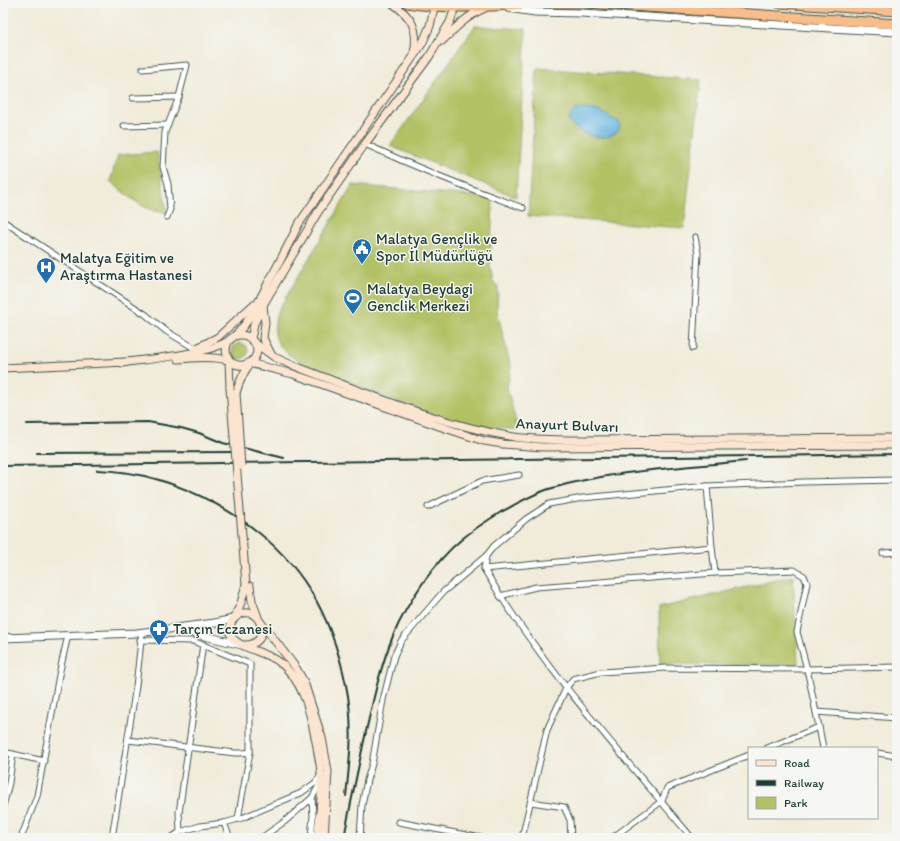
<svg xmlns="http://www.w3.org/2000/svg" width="900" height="841" viewBox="0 0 900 841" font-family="Itim,sans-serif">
<rect width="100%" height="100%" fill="#f6f6f2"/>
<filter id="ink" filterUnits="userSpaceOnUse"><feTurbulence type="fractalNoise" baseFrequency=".025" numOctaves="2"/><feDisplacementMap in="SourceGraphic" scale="8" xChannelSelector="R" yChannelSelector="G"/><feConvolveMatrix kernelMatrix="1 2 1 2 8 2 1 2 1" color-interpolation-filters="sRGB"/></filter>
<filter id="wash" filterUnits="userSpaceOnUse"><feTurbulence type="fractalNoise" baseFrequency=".012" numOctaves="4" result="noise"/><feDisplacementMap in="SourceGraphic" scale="16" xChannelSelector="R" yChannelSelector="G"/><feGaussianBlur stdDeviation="0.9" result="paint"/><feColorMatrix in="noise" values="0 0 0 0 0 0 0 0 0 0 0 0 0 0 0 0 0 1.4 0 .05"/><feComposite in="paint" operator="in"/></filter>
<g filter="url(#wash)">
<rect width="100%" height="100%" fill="#f1ebd9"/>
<g fill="#b2c163" stroke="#687f4c">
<polygon points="475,26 526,29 516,197 390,146"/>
<polygon points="537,68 701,80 684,228 528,216"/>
<path d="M157 152 167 213C143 211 128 196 110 181L118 155Z"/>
<path d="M353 185 493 198 490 266 493 281 498 287 497 311 511 367 507 388 518 430 469 425 432 415 369 391 299 361C276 348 271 337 277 312Z"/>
<circle cx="240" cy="351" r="8"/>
<polygon points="793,576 798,665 660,664 659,608"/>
</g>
<path fill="#67b5e1" stroke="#43798a" d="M582 109C595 109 598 110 608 116 613 119 616 120 620 123 620 129 617 133 612 135 598 142 579 133 569 122L570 115 575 110Z"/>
</g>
<g filter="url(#ink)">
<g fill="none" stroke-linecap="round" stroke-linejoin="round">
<defs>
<g id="minor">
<polyline points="143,69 187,65 179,97 165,132 163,167 168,184 170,209 167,217"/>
<polyline points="133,98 179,97"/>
<polyline points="124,126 168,125"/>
<path d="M365 144C417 168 470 189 523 208"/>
<polyline points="3,221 145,314 166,331 196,349"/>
<polyline points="693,348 698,253 695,237"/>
<polyline points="707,486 712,547"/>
<polyline points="428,507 482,481 519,475"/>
<polyline points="883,553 897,552"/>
<polyline points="484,569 712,547 715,573"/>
<polyline points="500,596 536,587 715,573 794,570 804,576 807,583 797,632 807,669 819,727 767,748"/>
<polyline points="140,640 193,641 250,664 250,752"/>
<polyline points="816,712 897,718"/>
<polyline points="819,727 823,748"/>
<polyline points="128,740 235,753 243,753 250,752 238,819"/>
<polyline points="3,752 44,761"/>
<polyline points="877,753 897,756"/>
<polyline points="531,802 564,807 570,820 571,838"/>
<polyline points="3,806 9,783 13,754"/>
<polyline points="399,822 481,838"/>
<polyline points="224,823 230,838"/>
<polyline points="180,832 179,813 203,644"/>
<polyline points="21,838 37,796 59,675 68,635"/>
<polyline points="112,838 136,686 142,632"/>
<polyline points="171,838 180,832 200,826 224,823 242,818 301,793 315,783 322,774"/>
<polyline points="261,838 284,822 312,798 321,782"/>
<polyline points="311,838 313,816 312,798"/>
<polyline points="360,838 362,805 367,780 372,764 383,700 394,656 401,641 443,592 486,556"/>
<polyline points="522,838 547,730 566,688 573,679 601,672 666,668 807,669 897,667"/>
<polyline points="612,838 662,801 667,788 749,755"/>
<path d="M692 838C619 751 542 667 484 569L486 556 494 546 526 519 549 504 583 498 707 486 803 482 897 480"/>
</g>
<g id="tertiary">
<polyline points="896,3 897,3"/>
<polyline points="508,8 535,12 581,13 897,32"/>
<polyline points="176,629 242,645"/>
<polyline points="3,638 137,633 215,623 233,619"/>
</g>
<g id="secondary">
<path d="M392 3C412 17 419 29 414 53"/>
<path d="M442 41C455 28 468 15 485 8"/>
<polyline points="263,305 265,323 263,338 271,354"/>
<polyline points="251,339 254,324 263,305 318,212 365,144 429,57 450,22 455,8"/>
<path d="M255 343 274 357 292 365C364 392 437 424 514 437 535 440 557 440 578 440L897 438"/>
<polyline points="195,349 218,337 253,305"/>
<path d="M178 359C195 357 212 356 229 360L230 388"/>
<path d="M122 363C147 359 213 354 231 339 250 324 260 297 272 276 281 259 290 242 298 225L422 44 430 26 435 3"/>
<polyline points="249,363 293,374 439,426 484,441 503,444 542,447 897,445"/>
<polyline points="3,368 126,362"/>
<path d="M236 393C239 383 243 373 249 365 251 361 255 359 256 355 258 350 256 344 252 340 249 337 246 335 241 335 217 335 224 375 249 363"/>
<path d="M246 584C244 591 243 598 240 605 237 614 228 623 230 633 233 647 266 652 278 661 305 680 311 717 317 747 318 756 321 766 321 774 322 796 320 817 317 838"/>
<polyline points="250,586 252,601 259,620 296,668 304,682 322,738 328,771 324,838"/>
<path d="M234 619C257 596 277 644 245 645"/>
</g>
<g id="trunk">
<path d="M407 3C454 11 501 5 549 3 561 3 573 3 586 3L897 24"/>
<polyline points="778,3 897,11"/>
</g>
</defs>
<use href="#minor" stroke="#3e574d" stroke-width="7"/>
<use href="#tertiary" stroke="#3e574d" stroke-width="9"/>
<use href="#secondary" stroke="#3e574d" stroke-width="9"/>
<use href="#trunk" stroke="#3e574d" stroke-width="11"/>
<use href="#minor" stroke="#fff" stroke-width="5"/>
<use href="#tertiary" stroke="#fff" stroke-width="7"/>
<use href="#secondary" stroke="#fce5d0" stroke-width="7"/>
<use href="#trunk" stroke="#f8bd89" stroke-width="9"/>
<g stroke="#1f3d34" stroke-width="2">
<polyline points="27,424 148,422 181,428 199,433 223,443 284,458"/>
<polyline points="37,453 238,452"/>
<polyline points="3,466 897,454"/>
<path d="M97 470C177 472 267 521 310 590 328 619 339 651 346 685 354 722 350 760 346 796"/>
<path d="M344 838C351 801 359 764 367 727 374 696 381 665 393 636 407 603 434 562 462 539 474 529 488 520 501 512 516 504 533 494 549 489 613 470 680 468 746 461"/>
</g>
<defs>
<g id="secondary-bridge">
<polyline points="230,388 246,584"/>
<polyline points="236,393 241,466"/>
</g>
</defs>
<use href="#secondary-bridge" stroke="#3e574d" stroke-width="9" stroke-linecap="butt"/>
<use href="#secondary-bridge" stroke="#fce5d0" stroke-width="7"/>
</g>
</g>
<defs>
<symbol id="civic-pin" viewBox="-11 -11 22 30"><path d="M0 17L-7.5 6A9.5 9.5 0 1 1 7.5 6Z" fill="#1f6fb2" stroke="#f6f6f2"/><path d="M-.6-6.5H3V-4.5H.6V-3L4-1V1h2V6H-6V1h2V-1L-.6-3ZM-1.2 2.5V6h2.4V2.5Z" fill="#fff"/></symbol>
<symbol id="hospital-pin" viewBox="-11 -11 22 30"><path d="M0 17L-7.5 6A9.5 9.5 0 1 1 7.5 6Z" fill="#1f6fb2" stroke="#f6f6f2"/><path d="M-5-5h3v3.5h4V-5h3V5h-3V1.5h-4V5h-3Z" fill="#fff"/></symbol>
<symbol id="stadium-pin" viewBox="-11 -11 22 30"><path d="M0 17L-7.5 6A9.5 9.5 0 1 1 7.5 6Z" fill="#1f6fb2" stroke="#f6f6f2"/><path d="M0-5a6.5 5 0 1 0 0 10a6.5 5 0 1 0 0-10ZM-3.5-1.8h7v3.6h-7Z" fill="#fff"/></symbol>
<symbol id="pharmacy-pin" viewBox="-11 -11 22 30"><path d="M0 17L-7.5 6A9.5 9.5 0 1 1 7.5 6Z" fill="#1f6fb2" stroke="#f6f6f2"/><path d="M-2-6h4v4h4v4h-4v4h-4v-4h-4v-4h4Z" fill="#fff"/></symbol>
</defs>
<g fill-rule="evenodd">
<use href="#civic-pin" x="351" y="237" width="22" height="30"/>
<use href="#hospital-pin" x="35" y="256" width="22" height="30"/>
<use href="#stadium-pin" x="342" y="287" width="22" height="30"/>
<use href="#pharmacy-pin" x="148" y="618" width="22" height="30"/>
</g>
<g text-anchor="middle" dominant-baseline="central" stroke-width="3" stroke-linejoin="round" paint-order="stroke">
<g font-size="15" fill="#1f3d34" stroke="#f6f6f2" text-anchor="start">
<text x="376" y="239">Malatya Gençlik ve<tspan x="376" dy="17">Spor İl Müdürlüğü</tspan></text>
<text x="60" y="258">Malatya Eğitim ve<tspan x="60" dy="17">Araştırma Hastanesi</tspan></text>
<text x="367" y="289">Malatya Beydagi<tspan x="367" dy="17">Genclik Merkezi</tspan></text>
<text x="173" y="629">Tarçın Eczanesi</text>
</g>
<g font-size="15" fill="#1f3d34" stroke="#f6f6f2">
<text transform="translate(567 425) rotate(2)">Anayurt Bulvarı</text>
</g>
</g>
<rect width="900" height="841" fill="none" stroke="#f6f6f2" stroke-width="16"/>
<rect x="748" y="747" width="130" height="72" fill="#f6f6f2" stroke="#a0aca6"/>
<rect x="756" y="760" width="20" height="6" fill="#fce5d0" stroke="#a0aca6"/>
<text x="784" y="767" font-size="12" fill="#1f3d34">Road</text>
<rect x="756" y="780" width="20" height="6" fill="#1f3d34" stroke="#a0aca6"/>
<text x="784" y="787" font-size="12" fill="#1f3d34">Railway</text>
<rect x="756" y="797" width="20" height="12" fill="#b2c163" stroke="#a0aca6"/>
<text x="784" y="807" font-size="12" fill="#1f3d34">Park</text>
</svg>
